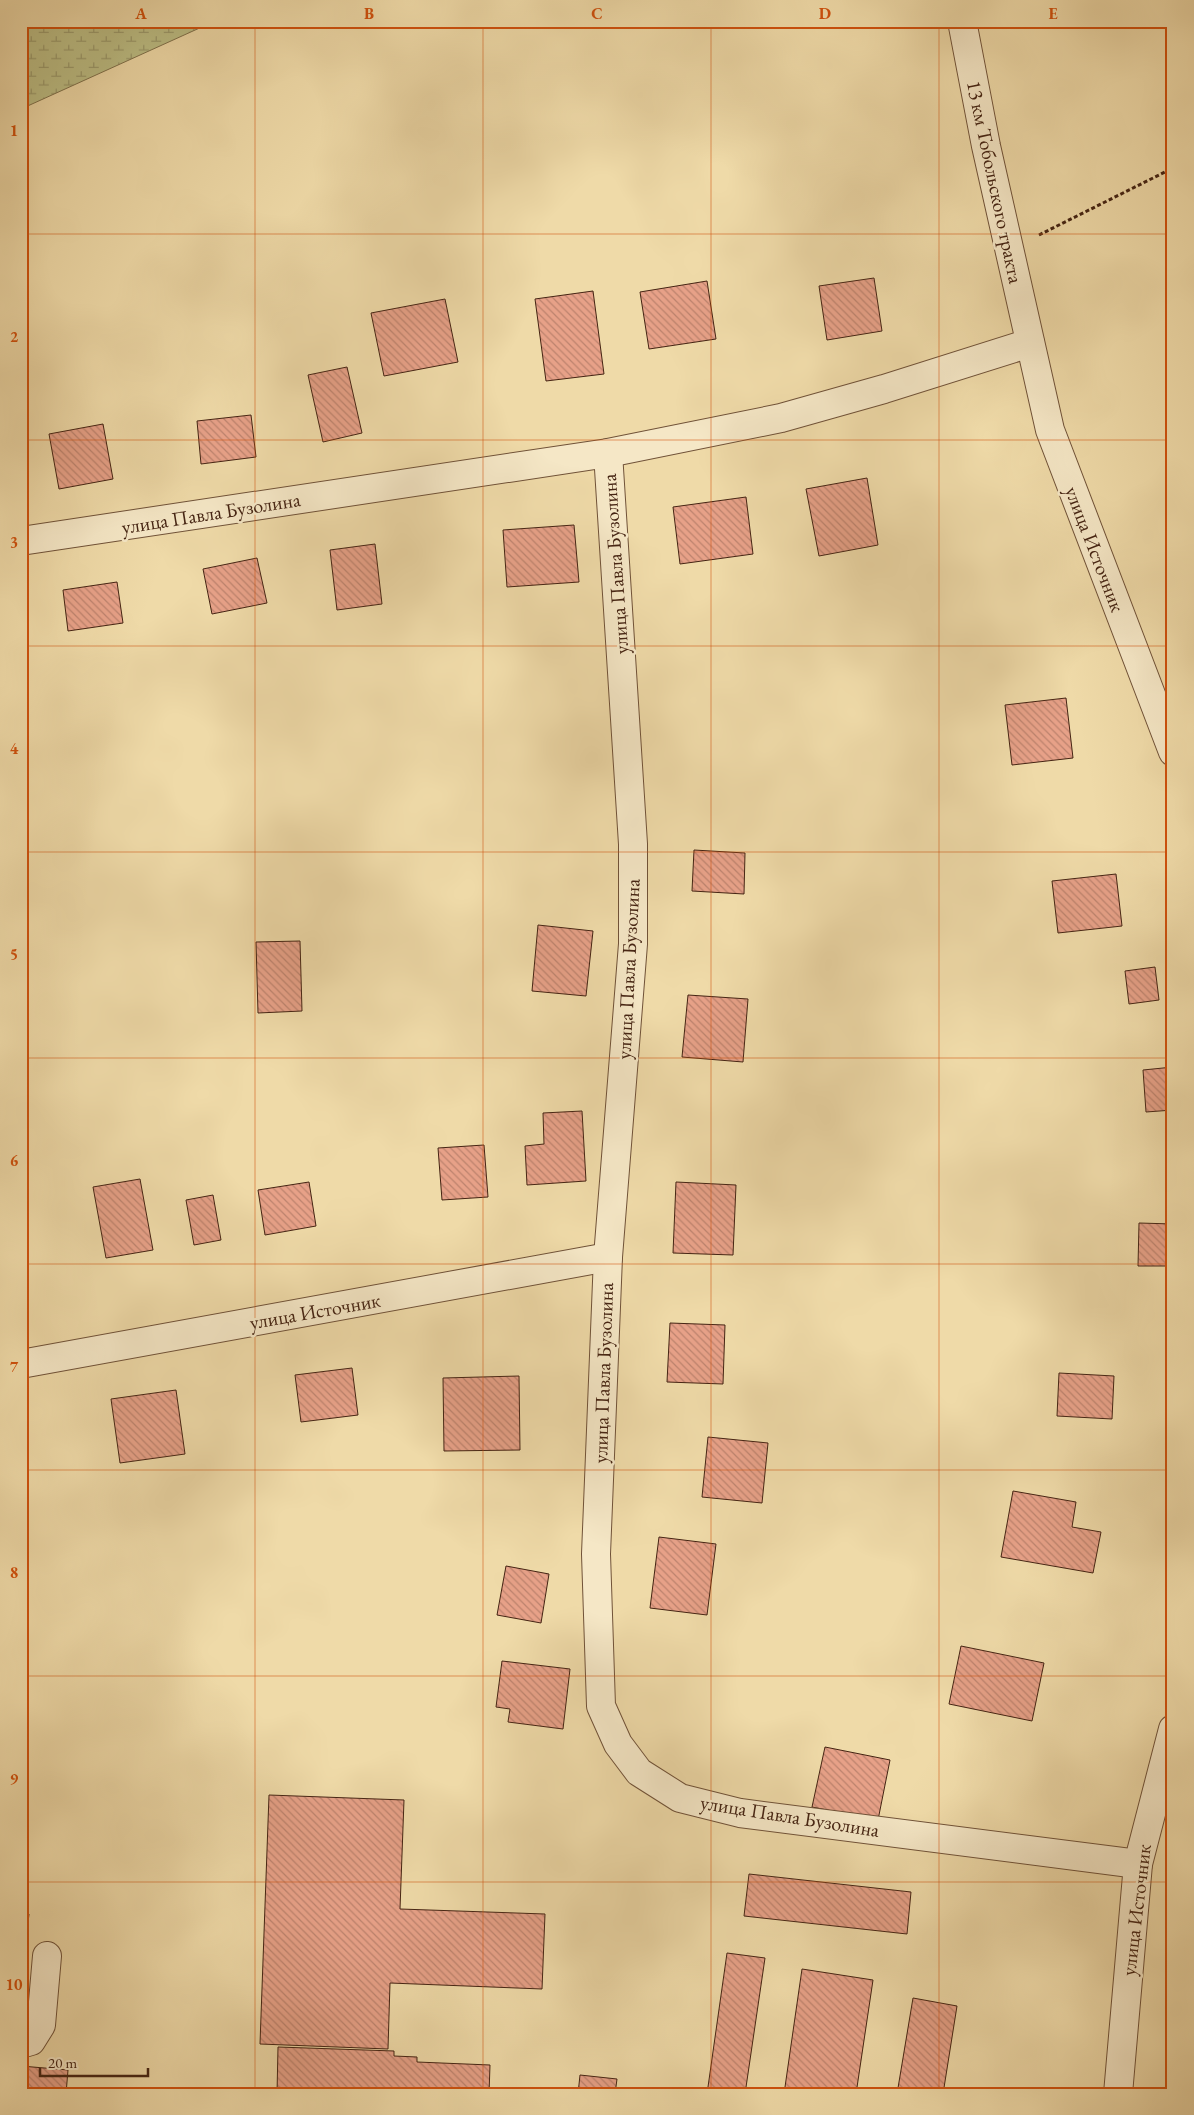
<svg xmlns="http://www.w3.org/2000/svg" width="1194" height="2115" viewBox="0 0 1194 2115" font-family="'EB Garamond',serif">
<defs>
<pattern id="wetland-marsh" width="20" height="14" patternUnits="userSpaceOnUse" patternTransform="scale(1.25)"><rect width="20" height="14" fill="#bcbe85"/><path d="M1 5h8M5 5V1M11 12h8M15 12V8" fill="none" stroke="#9b9a6c"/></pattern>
<pattern id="building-back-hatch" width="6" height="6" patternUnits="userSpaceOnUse" patternTransform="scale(1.25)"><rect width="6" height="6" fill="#e7a188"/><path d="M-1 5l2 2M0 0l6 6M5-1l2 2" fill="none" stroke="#bd836e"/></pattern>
</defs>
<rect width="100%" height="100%" fill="#efdaa8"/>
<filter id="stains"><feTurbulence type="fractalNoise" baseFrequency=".004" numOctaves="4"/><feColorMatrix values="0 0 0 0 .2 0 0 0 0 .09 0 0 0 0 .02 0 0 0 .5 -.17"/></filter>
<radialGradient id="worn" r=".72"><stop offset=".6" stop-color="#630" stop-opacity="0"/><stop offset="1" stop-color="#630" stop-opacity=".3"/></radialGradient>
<polygon fill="url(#wetland-marsh)" stroke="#80714c" points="21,21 215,21 21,109"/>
<g fill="url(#building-back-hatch)" stroke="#452413">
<polygon points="874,278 882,331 827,340 819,286"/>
<polygon points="707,281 716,339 649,349 640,292"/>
<polygon points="593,291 604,374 546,381 535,299"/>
<polygon points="445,299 458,362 384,376 371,313"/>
<polygon points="347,367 362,433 323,442 308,375"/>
<polygon points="251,415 256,457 201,464 197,421"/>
<polygon points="103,424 113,479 59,489 49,434"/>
<polygon points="867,478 878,545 819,556 806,489"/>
<polygon points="746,497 753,554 680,564 673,507"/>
<polygon points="574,525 579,582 507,587 503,530"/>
<polygon points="375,544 382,604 337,610 330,550"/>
<polygon points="257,558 267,603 212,614 203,569"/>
<polygon points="117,582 123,623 68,631 63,590"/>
<polygon points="1066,698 1073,758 1012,765 1005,705"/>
<polygon points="694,850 745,853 744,894 692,891"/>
<polygon points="1116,874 1122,926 1058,933 1052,881"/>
<polygon points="538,925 593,931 586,996 532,991"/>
<polygon points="300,941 302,1011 258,1013 256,942"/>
<polygon points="1155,967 1159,1000 1129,1004 1125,971"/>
<polygon points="688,995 748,999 743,1062 682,1057"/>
<polygon points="1173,1067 1173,1110 1146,1112 1143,1070"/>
<polygon points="582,1111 586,1181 527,1185 525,1146 544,1144 543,1113"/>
<polygon points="484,1145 488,1197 442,1200 438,1148"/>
<polygon points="140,1179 153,1250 106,1258 93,1187"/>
<polygon points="309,1182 316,1226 265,1235 258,1190"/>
<polygon points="676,1182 736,1185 733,1255 673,1253"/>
<polygon points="213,1195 221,1240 194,1245 186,1200"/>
<polygon points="1139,1223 1173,1224 1173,1266 1138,1266"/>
<polygon points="670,1323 725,1325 723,1384 667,1382"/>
<polygon points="352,1368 358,1415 301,1422 295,1375"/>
<polygon points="1059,1373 1114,1376 1112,1419 1057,1416"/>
<polygon points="519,1376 520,1450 444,1451 443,1378"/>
<polygon points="176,1390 185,1454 120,1463 111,1399"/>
<polygon points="708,1437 768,1443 762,1503 702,1497"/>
<polygon points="1013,1491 1076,1502 1072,1527 1101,1532 1093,1573 1001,1557"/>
<polygon points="659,1537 716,1544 707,1615 650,1608"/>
<polygon points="506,1566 549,1574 541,1623 497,1615"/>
<polygon points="961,1646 1044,1663 1032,1721 949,1704"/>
<polygon points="502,1661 570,1669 563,1729 508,1722 510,1709 496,1707"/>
<polygon points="825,1747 890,1760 878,1820 812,1807"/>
<polygon points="269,1795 404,1800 400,1909 545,1914 542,1989 390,1983 388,2049 260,2044"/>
<polygon points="749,1874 911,1892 907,1934 744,1916"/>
<polygon points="21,1913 29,1914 21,1982"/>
<polygon points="727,1953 765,1958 745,2094 707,2094"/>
<polygon points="802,1969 873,1980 856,2094 784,2094"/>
<polygon points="913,1998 957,2006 943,2094 897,2094"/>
<polygon points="278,2047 394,2051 394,2056 417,2057 417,2062 490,2065 489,2094 277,2094"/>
<polygon points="21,2066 68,2070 66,2094 21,2094"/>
<polygon points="580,2075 617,2079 615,2094 578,2094"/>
</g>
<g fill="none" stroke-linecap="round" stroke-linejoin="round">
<defs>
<g id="minor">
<polyline points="962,21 986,146 1050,430 1173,752"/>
<polyline points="608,453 633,844 633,944 608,1257 596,1554 601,1706 618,1744 639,1772 680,1798 740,1813 1138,1864"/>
<polyline points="21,541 608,453 781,418 884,389 1030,343"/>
<polyline points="21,1364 608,1257"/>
<polyline points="21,2044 31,2041 41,2025 47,1956"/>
<polyline points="1118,2094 1138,1864 1173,1729"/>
</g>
</defs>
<use href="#minor" stroke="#705238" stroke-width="30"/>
<polyline stroke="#452413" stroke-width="3" stroke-dasharray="4 2.5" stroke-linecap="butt" points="1039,235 1173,168"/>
<use href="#minor" stroke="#f5e7c6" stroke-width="28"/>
</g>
<path fill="none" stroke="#d0510d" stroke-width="1" stroke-opacity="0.55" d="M255 21V2094M483 21V2094M711 21V2094M939 21V2094M21 234H1173M21 440H1173M21 646H1173M21 852H1173M21 1058H1173M21 1264H1173M21 1470H1173M21 1676H1173M21 1882H1173"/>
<g text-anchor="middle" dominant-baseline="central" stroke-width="5" stroke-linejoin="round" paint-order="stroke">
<g font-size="20" fill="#452413" stroke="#f5e7c6">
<text transform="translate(995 182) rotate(78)">13 км Тобольского тракта</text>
<text transform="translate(211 513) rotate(-9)">улица Павла Бузолина</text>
<text transform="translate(1095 549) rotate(69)">улица Источник</text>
<text transform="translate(615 564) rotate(-94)">улица Павла Бузолина</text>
<text transform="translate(628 969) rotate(-87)">улица Павла Бузолина</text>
<text transform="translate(315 1311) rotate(-10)">улица Источник</text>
<text transform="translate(603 1373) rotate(-88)">улица Павла Бузолина</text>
<text transform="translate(790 1816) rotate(9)">улица Павла Бузолина</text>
<text transform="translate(1136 1910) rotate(-83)">улица Источник</text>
</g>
</g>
<rect width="1194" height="2115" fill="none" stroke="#efdaa8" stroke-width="55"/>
<path d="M40 2068v8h108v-8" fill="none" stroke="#452413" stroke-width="2.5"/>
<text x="48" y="2068" font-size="15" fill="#452413" stroke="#f5e7c6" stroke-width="4" paint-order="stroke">20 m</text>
<rect x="28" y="28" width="1138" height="2060" fill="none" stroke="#d0510d" stroke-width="2"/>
<g font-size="16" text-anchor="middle" font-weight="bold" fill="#d0510d">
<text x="141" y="19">A</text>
<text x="369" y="19">B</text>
<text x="597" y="19">C</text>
<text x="825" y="19">D</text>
<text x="1053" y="19">E</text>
<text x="14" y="136">1</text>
<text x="14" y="342">2</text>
<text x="14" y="548">3</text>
<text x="14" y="754">4</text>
<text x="14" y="960">5</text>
<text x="14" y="1166">6</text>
<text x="14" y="1372">7</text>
<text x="14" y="1578">8</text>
<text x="14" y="1784">9</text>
<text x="14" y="1990">10</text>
</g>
<rect width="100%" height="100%" filter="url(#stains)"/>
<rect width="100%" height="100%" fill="url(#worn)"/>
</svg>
